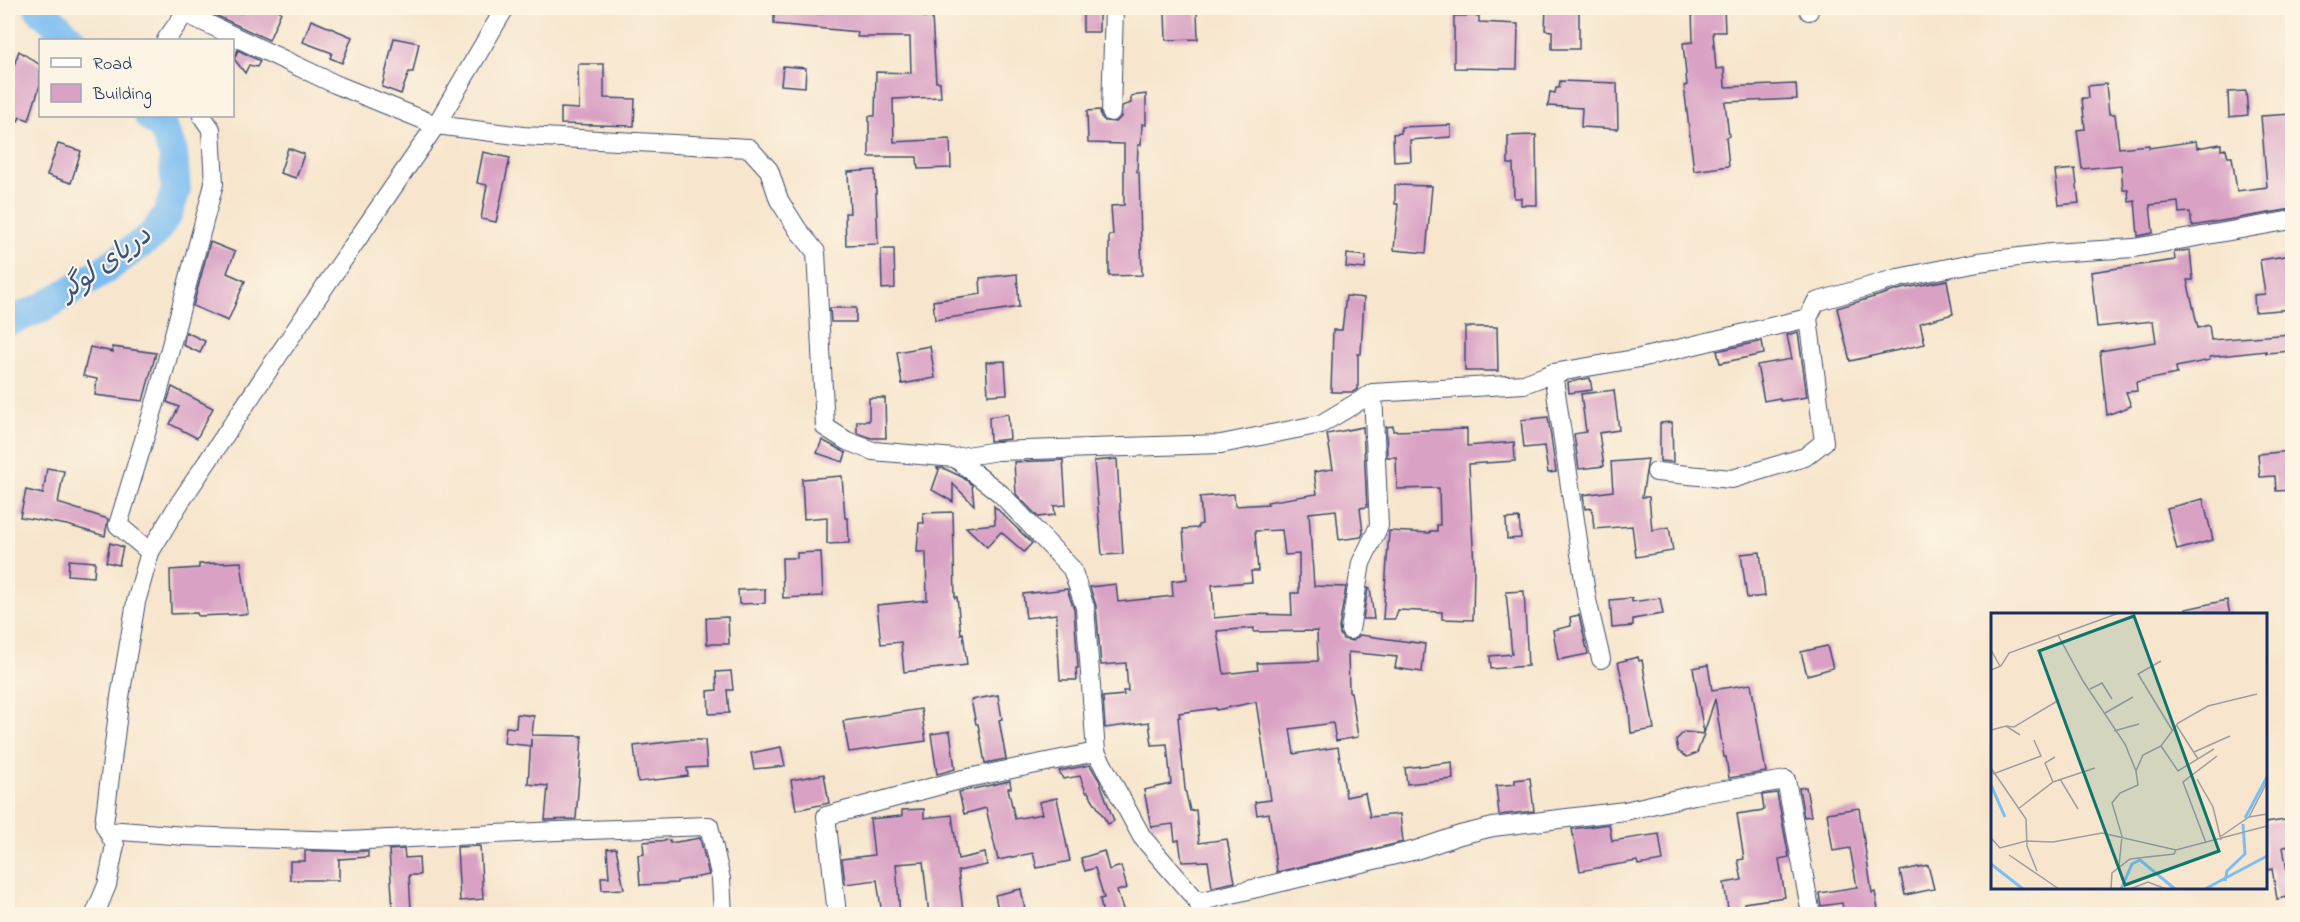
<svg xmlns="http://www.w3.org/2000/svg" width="2300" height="922" viewBox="0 0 2300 922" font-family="'Indie Flower','Playpen Sans Arabic',sans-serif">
<rect width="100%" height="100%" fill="#fcf5e5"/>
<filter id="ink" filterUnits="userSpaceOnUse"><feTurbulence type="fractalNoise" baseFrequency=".0167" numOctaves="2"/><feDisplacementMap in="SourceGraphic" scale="12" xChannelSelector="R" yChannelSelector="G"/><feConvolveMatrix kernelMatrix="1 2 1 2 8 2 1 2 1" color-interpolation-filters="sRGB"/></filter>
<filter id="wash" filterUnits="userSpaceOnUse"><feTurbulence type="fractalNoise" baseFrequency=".008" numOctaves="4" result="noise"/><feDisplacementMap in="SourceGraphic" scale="24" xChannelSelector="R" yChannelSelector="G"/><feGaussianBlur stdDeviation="1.35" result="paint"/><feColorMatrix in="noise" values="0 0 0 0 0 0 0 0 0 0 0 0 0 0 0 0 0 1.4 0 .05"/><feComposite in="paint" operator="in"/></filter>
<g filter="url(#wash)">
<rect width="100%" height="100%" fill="#f7e6cd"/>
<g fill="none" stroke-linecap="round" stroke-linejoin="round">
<g stroke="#7dbef2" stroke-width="30">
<polyline points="39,8 72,40"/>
<polyline points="8,322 44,307 104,270 153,235 168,213 176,190 173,153 163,128 149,116"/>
</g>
</g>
<g id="blocks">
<g fill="#d9a1c4" fill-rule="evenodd">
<polygon points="200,8 230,8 241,13 243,8 280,8 279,11 281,12 269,40"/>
<polygon points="823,8 883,10 924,8 924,17 932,17 936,82 940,82 941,97 893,99 894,142 950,139 951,168 918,169 917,157 869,157 869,116 875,116 876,72 911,73 910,37 857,37 858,32 774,24 774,11 823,14"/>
<rect x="1083" y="8" width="16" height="24"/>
<polygon points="1546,8 1579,8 1579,49 1552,49 1552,31 1545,30"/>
<polygon points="1692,8 1724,8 1725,32 1713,32 1716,69 1724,68 1725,87 1796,84 1797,99 1725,102 1729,136 1726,137 1729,166 1694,171 1684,86 1687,85 1683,43 1693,42"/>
<polygon points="1197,11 1198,39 1166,40 1165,12"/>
<polygon points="1454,16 1479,16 1479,22 1518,24 1517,69 1454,68"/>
<polygon points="311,20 352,37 342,63 330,58 332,53 303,42"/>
<polygon points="394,38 419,43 413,72 409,72 401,94 382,87"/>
<polygon points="238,50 260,61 257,67 249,65 245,73 234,59"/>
<polygon points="19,51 40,65 40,85 29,120 20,117 18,121 8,118 8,82"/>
<polygon points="578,64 604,64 604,98 635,99 634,126 561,124 561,108 579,109"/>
<polygon points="783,66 806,68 805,87 781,85"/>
<polygon points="1560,81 1617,83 1618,129 1581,127 1582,108 1548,106 1550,92 1555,93 1556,88 1559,88"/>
<polygon points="2106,84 2109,114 2115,114 2119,148 2149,145 2149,148 2196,141 2197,148 2221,144 2221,150 2226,149 2228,157 2232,157 2237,191 2267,187 2261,116 2292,114 2292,209 2192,226 2190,212 2179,213 2178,202 2150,205 2153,233 2138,236 2135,201 2129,202 2128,190 2123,190 2121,165 2082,169 2077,130 2085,129 2082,98 2089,98 2088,86"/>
<polygon points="2246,91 2248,115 2229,117 2228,92"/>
<polygon points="1146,94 1146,125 1142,124 1141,145 1138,145 1137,172 1139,172 1142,275 1109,276 1109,235 1113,235 1111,206 1124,205 1124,144 1088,143 1087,111 1100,110 1101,117 1105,121 1116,122 1121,117 1122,106 1131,103 1131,96"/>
<polygon points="1451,125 1451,137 1410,140 1411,161 1394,162 1393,134 1401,133 1401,127"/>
<polygon points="1536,135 1537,205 1521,205 1521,198 1514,198 1513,164 1508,164 1508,136"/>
<polygon points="58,144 81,151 71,183 47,175"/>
<polygon points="288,148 304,154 296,178 280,173"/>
<polygon points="483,152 510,158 496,222 481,219 487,185 477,183"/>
<polygon points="2075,169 2079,203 2059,205 2055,171"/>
<polygon points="875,170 878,244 846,245 845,213 850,213 848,172"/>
<polygon points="1395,185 1432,186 1426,253 1394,250 1398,204 1395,204"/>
<polygon points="210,242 235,252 227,273 245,281 228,321 193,306"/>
<polygon points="881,249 894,249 895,288 882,289"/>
<polygon points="2190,250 2193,280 2187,280 2198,328 2209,325 2211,340 2292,334 2292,351 2266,353 2266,351 2210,357 2210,360 2176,367 2177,374 2136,382 2137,391 2126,392 2131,406 2107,415 2100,351 2156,342 2153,321 2097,327 2091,272 2175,260 2174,252"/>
<polygon points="1347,254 1366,256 1365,269 1346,267"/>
<polygon points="2292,255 2292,309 2255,312 2254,295 2265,294 2260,260"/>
<polygon points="1017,274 1019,307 935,320 933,301 981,294 980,278"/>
<polygon points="1947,280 1953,314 1920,323 1925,344 1850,361 1837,308 1901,289"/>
<polygon points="1346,296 1364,298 1361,354 1358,354 1358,389 1353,392 1331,392 1333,330 1342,330"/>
<polygon points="830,308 856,308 856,322 831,322"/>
<polygon points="1465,327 1497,327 1498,371 1465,371"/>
<polygon points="186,332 205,341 200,353 183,345"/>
<polygon points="1798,332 1807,397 1780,401 1780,398 1764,401 1757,365 1792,359 1787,335"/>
<polygon points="1762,341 1764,354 1720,363 1717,351"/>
<polygon points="930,346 935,378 902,384 897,352"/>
<polygon points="90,347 113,352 112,347 156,353 143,401 95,395 97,379 83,376"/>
<polygon points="1005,361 1007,394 988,395 986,362"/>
<polygon points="1590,378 1592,390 1569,393 1568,382"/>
<polygon points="172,387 213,408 197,438 170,424 179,407 167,402"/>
<polygon points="1614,390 1619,430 1599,433 1604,466 1579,469 1574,434 1586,432 1581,394"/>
<polygon points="869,398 885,398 886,438 871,438 857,433 857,421 869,421"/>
<polygon points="1008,414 1010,439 990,441 989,417"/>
<polygon points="1548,417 1556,472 1548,473 1544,446 1524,448 1521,420"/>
<polygon points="1672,422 1673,462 1660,461 1660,423"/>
<polygon points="1393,426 1393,431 1467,429 1467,446 1514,442 1515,461 1469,464 1474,567 1473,620 1442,619 1442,612 1398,610 1395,619 1383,619 1389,531 1430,533 1430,531 1437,531 1437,525 1440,525 1439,488 1397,489 1396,457 1387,457 1386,427"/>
<path d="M1363 427 1367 507 1360 508 1363 533 1361 537 1339 540 1336 510 1309 513 1314 586 1346 587 1339 628 1340 634 1343 639 1353 641 1360 635 1425 644 1422 672 1395 668 1397 657 1348 652 1349 692H1351L1358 737 1336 741 1333 723 1290 729 1294 754 1338 747 1346 797 1365 793 1370 817 1400 814 1403 842 1277 872 1269 813 1257 815 1255 802 1271 800 1256 702 1216 710V708L1179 713 1180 717H1178L1185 789 1190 811 1196 810 1199 843 1227 839 1235 882 1212 887 1208 861 1182 862 1179 840 1175 841 1173 824 1151 827 1144 790 1171 784 1167 744 1152 745 1149 722 1105 728 1103 697 1124 695 1123 691H1128L1126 663 1101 665 1096 606 1090 587 1116 584 1118 602 1173 596 1172 581 1187 579 1183 529 1198 528V525L1202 524 1200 497 1234 494 1235 506 1268 504 1267 502 1317 494 1314 472 1333 469 1327 434ZM1282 530 1285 555 1299 554V593H1291L1292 615 1255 614 1214 618 1212 585 1252 582 1251 571H1258L1255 531ZM1254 628V632L1317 631 1318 661 1257 663 1258 670 1224 674 1217 631Z"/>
<polygon points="822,440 846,453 843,462 817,453"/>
<polygon points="2292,451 2292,490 2276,491 2275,476 2260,477 2258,454"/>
<polygon points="1117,459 1123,554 1102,555 1094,461"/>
<polygon points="1648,459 1642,497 1649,497 1652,530 1669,527 1673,551 1636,557 1632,526 1594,529 1592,508 1585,509 1583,495 1613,491 1611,462"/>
<polygon points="1063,460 1066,505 1054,506 1055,515 1038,517 1016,494 1014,462"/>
<polygon points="47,468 64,471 58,503 108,519 105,536 67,525 20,517 26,490 43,494"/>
<polygon points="937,468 943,468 962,477 972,485 974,505 953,484 953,502 932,490 939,470"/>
<polygon points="842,476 845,518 848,518 849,543 827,544 827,517 804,519 802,479"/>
<polygon points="2203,499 2213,540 2177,550 2167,508"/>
<polygon points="994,506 1032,543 1024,552 1001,532 987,547 966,527 995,524"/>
<polygon points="953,512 955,598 957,597 961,634 963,633 967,665 904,672 901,642 881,644 877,605 927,600 926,552 917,552 919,523 924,523 923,513"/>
<polygon points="1519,518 1521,538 1507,539 1506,519"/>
<polygon points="110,543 123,547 119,565 106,562"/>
<polygon points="821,552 823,596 783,598 782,558 797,558 797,553"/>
<polygon points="1760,552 1765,596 1747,598 1741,554"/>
<polygon points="69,560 95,562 94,577 68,575"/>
<polygon points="241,562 248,614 198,616 197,613 171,614 170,570 199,568 199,564"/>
<polygon points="1368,588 1370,588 1374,619 1363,619"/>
<polygon points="765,589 765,603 739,604 738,590"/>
<polygon points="1067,589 1074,609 1078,668 1076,668 1077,680 1060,680 1056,614 1026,618 1023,594"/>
<polygon points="1524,591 1528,666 1491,669 1490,656 1512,654 1506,592"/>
<polygon points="1632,598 1632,602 1660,598 1663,614 1633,619 1633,626 1612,628 1610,600"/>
<polygon points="2227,600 2230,615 2186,615 2186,609"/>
<polygon points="1579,615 1588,654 1558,660 1553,630 1571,626 1570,617"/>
<polygon points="728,617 729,644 707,644 706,618"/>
<polygon points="1827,646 1833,668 1807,675 1801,652"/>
<polygon points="1638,657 1639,661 1642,660 1654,729 1631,733 1629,710 1618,662"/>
<polygon points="1708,665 1712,690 1751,684 1766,772 1729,778 1726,757 1724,757 1715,699 1704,733 1693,668"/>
<polygon points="731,671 733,690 727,690 729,713 709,714 708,691 717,690 716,672"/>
<polygon points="998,695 1002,719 999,720 1006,759 985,763 978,724 976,724 971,700"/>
<polygon points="921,709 926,741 849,752 843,721"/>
<polygon points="517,714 534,716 532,735 582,736 576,819 545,820 548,786 528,784 531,739 531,746 504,743 506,727 516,728"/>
<polygon points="950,731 955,769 937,774 931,734"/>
<polygon points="1684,732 1704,734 1697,753 1687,757 1678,751 1676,740"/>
<polygon points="684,740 705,740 707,767 687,768 688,776 638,782 634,746"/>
<polygon points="781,747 785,766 754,769 751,753"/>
<polygon points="1452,762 1453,779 1407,784 1405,768"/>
<polygon points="1090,765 1099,780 1114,821 1108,824 1088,792 1086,792 1080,776 1063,779 1059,771"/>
<polygon points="824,774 829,803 796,810 791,780"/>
<polygon points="1530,778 1534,811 1499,815 1496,786 1515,784 1515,780"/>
<polygon points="1010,781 1011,788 1008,788 1015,819 1042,814 1039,802 1057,798 1070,861 1037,868 1033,853 998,860 986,808 964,814 959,792"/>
<polygon points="1806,787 1811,816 1804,817 1799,788"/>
<polygon points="1777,793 1789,857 1779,859 1785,897 1744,903 1745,915 1729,915 1724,883 1742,880 1738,860 1744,859 1737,814 1764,810 1762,795"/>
<polygon points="1859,808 1872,893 1875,892 1879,915 1844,915 1842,903 1821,906 1819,893 1857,887 1850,848 1833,851 1827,813"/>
<polygon points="924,809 924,818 952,815 958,859 985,853 987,865 958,871 963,911 929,915 923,862 896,864 900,915 882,915 877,880 845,884 842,859 874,855 870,819 902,816 902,810"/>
<polygon points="2292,819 2292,846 2283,847 2289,883 2292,882 2292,896 2277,899 2272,869 2265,871 2265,823"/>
<polygon points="1609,824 1612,841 1659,834 1663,861 1638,865 1637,861 1580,871 1572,829"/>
<polygon points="700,838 709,875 677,881 677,883 640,885 638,855 644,854 643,842 670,840 670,843"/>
<polygon points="480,846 483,899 460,901 457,847"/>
<polygon points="616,848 624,889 602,890 601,877 609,877 607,849"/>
<polygon points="404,849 405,858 419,857 420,875 409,875 411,909 393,911 389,850"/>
<polygon points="305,851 368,851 368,857 339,859 339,880 290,880 290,861 305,861"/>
<polygon points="1104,851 1109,870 1121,866 1127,888 1117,891 1125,915 1103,915 1100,899 1104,898 1095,868 1085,871 1081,858"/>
<polygon points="1928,865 1934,889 1905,895 1900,871"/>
<polygon points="1021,889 1026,915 999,915 995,895"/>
</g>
</g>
</g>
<g filter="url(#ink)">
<use href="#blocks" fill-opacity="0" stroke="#3c4a6f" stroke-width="1.5"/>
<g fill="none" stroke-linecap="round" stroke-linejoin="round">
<defs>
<g id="minor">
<polyline points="1808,8 1809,11"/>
<polyline points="185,13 335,84 436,125 523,136 749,148 769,170 779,200 798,230 816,252 825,427 847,441 873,451 955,458 1001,494 1072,569 1085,607 1096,752 1142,837 1198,902 1202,914"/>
<polyline points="166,40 185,13 181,8"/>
<polyline points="1111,112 1114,8"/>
<polyline points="1553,373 1587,600 1601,659"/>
<polyline points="955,458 997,451 1221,444 1321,424 1373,393 1524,384 1553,373 1640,358 1808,318"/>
<polyline points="1656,472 1732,479 1805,457 1824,442 1808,318 1816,302 1898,278 1978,262 2051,253 2134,248 2292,220"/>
<polyline points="150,552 118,525 158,394 214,184 211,129 202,116"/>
<polyline points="1350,630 1361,563 1379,526 1373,393"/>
<polyline points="109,833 121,831 185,836 346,841 557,831 709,826 721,879 723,914"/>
<polyline points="1198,902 1416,850 1460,835 1493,827 1625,811 1694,795 1786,780 1811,914"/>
<polyline points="95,914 107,885 115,845 104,824 120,697 136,602 150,552 177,507 310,308 436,125 505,8"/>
<polyline points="837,914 826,816 963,779 1096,752"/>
</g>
</defs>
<use href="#minor" stroke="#3c4a6f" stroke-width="20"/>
<use href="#minor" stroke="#fff" stroke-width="18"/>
</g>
</g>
<g text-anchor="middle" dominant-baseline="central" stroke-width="4.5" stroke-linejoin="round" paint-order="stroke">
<g font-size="27" font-style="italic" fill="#345383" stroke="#fcf5e5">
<text transform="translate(106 264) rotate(-36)">دریای لوگر</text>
</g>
</g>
<g transform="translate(1991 613)">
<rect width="276" height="276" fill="#f7e6cd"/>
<path fill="none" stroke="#7dbef2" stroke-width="3" d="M0 172 14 204M254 205 276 164M0 251 32 276M234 268 236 258 254 241 252 211M130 276 141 251 149 247 184 276M214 276 276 243"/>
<path fill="none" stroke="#9f9da1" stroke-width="1.5" d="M67 22 92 68 134 131 145 158M0 37 9 53M170 48 147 61 181 117M0 57 10 53 18 40 128 0M99 76 111 70 121 86M114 100 142 84M15 113 23 114 68 87M186 113 207 146M0 117 15 113 29 122M123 118 148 111M170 133 187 158 223 136M203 139 239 123M0 155 35 206 36 233 46 258M2 161 50 143 43 127M69 166 87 196M206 166 222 194 230 227M62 169 54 150 64 144M27 196 62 169 104 155M258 204 276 169M229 224 258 204 276 201M0 225 9 235 35 228 62 229 111 220 185 237 276 213M215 230 192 169 226 143M18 242 68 276M128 253 131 223 121 190 129 180 147 172 145 158 152 142 170 133 187 110 217 93 266 81M120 276 121 260 139 246 183 241 185 237M139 276 157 269 175 276"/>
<path fill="#0f766e" fill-opacity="0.15" stroke="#0f766e" stroke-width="3" d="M143 3 228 238 134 272 48 38Z"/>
<rect width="276" height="276" fill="none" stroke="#1b2f5e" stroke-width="3"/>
</g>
<rect width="2300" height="922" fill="none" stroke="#fcf5e5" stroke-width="30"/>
<rect x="39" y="39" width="195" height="78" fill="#fcf5e5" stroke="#a2a6af" stroke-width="1.5"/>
<rect x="51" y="58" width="30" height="9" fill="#ffffff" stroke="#a2a6af" stroke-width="1.5"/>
<text x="93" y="69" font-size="18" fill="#1b2f5e">Road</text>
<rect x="51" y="84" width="30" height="18" fill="#d9a1c4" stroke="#a2a6af" stroke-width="1.5"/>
<text x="93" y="99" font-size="18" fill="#1b2f5e">Building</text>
</svg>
